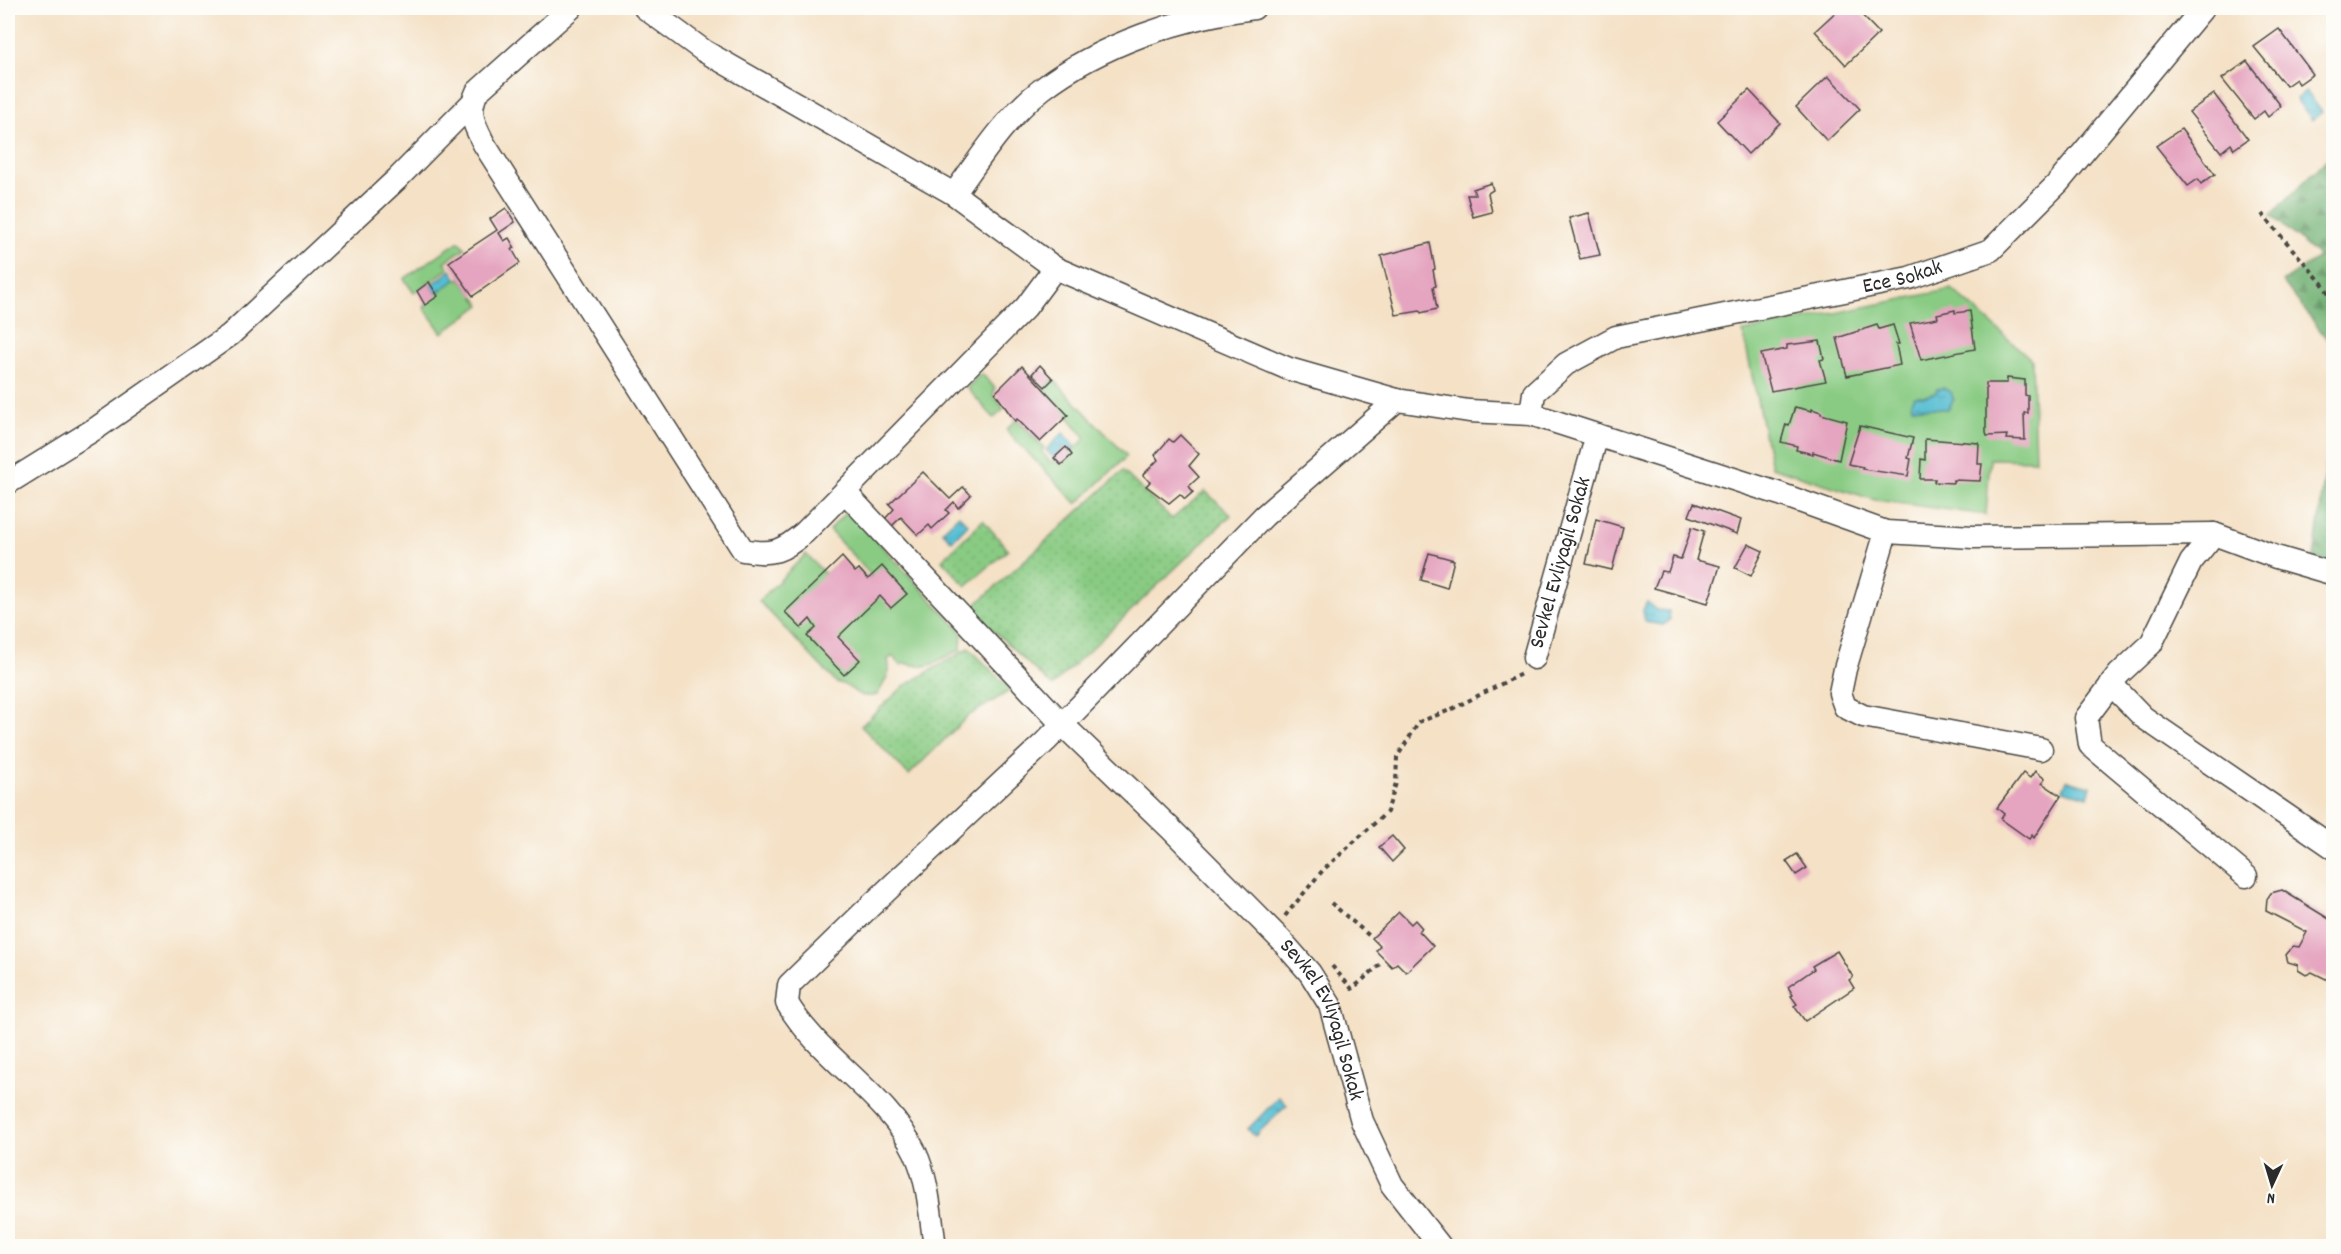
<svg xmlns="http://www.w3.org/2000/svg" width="2341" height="1254" viewBox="0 0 2341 1254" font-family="Dekko,sans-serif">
<defs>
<pattern id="forest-firs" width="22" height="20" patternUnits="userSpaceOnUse" patternTransform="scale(1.5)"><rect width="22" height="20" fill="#6eaf71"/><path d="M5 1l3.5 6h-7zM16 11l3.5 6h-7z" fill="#5b8f5d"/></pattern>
<pattern id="garden-dots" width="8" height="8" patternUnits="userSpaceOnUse" patternTransform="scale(1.5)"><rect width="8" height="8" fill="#89cb83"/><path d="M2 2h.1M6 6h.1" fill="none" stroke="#76ae71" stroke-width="1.8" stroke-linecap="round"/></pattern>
<pattern id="water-ripples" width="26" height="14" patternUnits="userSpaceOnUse" patternTransform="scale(1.5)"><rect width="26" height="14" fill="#55bdd2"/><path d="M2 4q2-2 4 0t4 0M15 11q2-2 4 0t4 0" fill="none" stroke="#479aab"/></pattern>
</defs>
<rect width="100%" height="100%" fill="#fdfcf7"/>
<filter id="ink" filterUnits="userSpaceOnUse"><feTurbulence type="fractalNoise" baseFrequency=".0167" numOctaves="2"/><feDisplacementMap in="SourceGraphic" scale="12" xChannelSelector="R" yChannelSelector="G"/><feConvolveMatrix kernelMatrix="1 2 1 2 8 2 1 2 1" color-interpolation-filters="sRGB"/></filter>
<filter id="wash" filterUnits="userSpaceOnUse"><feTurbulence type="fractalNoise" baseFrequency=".008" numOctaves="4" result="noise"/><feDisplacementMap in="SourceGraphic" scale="24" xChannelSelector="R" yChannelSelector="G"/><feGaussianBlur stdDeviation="1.35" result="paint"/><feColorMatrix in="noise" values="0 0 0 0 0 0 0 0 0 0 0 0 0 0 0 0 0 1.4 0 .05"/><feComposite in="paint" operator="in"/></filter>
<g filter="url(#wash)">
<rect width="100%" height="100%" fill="#f4e1c6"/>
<g fill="#89cb83" stroke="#5a7b57" stroke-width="1.5">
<polygon points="459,241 465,248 445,262 449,268 414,293 404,279"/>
<path d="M460 278 481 305 442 333 424 308C431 294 447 284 460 278Z"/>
<polygon points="1952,289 2032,360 2035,460 1990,459 1986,515 1875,500 1771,467 1743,332"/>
<polygon points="981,373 995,388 993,395 1004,409 994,418 967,388"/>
<polygon points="1053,379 1127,456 1077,504 1006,430 1017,419 1044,448 1041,451 1051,463 1055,459 1061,465 1071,455 1070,453 1086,438 1044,389"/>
<path d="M848 510 962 632 961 650C933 659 938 672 904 663L901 665 892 656 888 660C892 672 883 685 877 695 855 701 853 684 837 683L759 601 806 554 825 574 841 559 855 572 859 569 868 579 871 575 829 530Z"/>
</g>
<g fill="url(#forest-firs)" stroke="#4c6d4e" stroke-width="1.5">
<polygon points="2333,153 2333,347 2283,282 2319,257 2271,215"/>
<polygon points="2333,459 2333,565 2314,558 2326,463"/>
</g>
<g fill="url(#garden-dots)" stroke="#5a7b57" stroke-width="1.5">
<polygon points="1123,471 1172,519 1205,491 1231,515 1052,686 971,609"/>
<polygon points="983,520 1008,550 966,586 942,560"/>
<polygon points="969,648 1011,690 968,716 909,775 861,726 904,686"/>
</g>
<g fill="url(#water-ripples)" stroke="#40747e" stroke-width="1.5">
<polygon points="2306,91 2322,112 2312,120 2296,99"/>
<polygon points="451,270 457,279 436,293 431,285"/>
<polygon points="1943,388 1951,392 1954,399 1948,409 1912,407 1911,402 1914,396 1926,396 1935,393 1937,389"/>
<polygon points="1063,433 1075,446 1069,451 1065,447 1054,458 1046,450"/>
<polygon points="959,515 968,524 952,541 942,531"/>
<polygon points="1647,602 1656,610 1669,611 1670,621 1663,625 1645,622 1643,610"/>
<polygon points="2067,780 2091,786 2088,797 2063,790"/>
<polygon points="1279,1097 1287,1105 1255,1136 1248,1129"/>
</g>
<g id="blocks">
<g fill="#e5a4bf">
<polygon points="1840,8 1855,8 1879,33 1846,65 1815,31"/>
<polygon points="2279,29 2313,74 2299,84 2296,79 2286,86 2254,47"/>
<polygon points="2247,61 2281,106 2268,117 2264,111 2254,119 2222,79"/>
<polygon points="1828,76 1860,109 1827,141 1796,107"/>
<polygon points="1749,90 1780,123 1748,154 1717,121"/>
<polygon points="2214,94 2248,139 2234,149 2231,144 2221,152 2189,112"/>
<polygon points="2181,129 2215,174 2201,184 2198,179 2188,186 2156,146"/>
<polygon points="1491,183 1493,190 1488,193 1492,212 1473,217 1467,195 1475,195 1473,189"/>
<polygon points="506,208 515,222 499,233 504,241 509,238 515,248 512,249 520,263 473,296 449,262 497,230 490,219"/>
<polygon points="1589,213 1600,255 1580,259 1569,218"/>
<polygon points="1430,243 1435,269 1433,270 1436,286 1433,287 1437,309 1421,313 1420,311 1396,315 1381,256"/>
<polygon points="429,282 438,296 425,305 417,291"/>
<polygon points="1955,310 1955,313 1970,311 1975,349 1921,360 1910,323 1938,318 1937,314"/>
<polygon points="1877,325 1879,329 1893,325 1899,344 1896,344 1900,365 1847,376 1837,338"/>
<polygon points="1820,341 1824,359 1820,360 1826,381 1771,391 1761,354 1787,349 1787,345"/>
<polygon points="1040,365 1053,379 1045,387 1032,374"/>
<polygon points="1022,366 1068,415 1040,442 1017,419 1015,421 995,393"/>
<polygon points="2007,378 2025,380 2025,395 2028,396 2028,413 2024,413 2025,440 2006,439 2007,435 1987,436 1986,433 1986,383 2007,383"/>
<polygon points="1795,407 1812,411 1812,409 1821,412 1821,414 1847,421 1839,460 1813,452 1813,454 1796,450 1797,446 1781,442 1786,424 1789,425"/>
<polygon points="1860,426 1913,438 1908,458 1911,459 1908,476 1862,469 1863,467 1848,464"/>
<polygon points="1180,435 1199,454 1189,466 1199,477 1189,486 1193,492 1185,499 1180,494 1169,503 1146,486 1150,482 1143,475 1158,460 1155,455 1169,439 1173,442"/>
<polygon points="1925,439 1979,443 1978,464 1982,464 1980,481 1953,480 1953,483 1934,482 1935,479 1920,479 1921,459 1925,460"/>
<polygon points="1066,447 1072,455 1061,465 1054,458"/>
<polygon points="923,472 950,499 963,487 971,495 958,508 954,502 946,510 949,513 932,529 929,525 918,535 901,517 891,527 884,520 894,509 889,504"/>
<polygon points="1694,503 1741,520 1737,534 1689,516"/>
<polygon points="1596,519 1623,527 1612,570 1586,564"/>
<polygon points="1692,527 1704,531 1696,560 1720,566 1708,603 1654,588 1661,571 1668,572 1673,557 1681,559"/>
<polygon points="1748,544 1763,551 1751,576 1735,568"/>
<polygon points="1429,553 1454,560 1447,588 1421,580"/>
<polygon points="842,557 855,572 859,569 868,579 882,566 907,594 891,608 880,596 838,637 860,660 844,675 807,636 816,628 810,619 801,628 785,612"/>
<polygon points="2035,771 2045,779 2042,783 2061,796 2034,838 2032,835 2029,839 2001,819 2004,814 1997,808 2023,773 2030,778"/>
<polygon points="1392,836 1404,850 1392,862 1379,847"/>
<polygon points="1797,854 1807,868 1796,875 1786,861"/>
<polygon points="2282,890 2334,922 2334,972 2330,981 2312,972 2306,975 2298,970 2298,965 2288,962 2286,955 2293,946 2299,947 2307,932 2266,911 2267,899 2271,893"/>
<polygon points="1399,912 1411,924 1415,920 1422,928 1419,931 1433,946 1406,972 1397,963 1392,967 1376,951 1380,946 1372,938"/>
<polygon points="1837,951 1853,977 1849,980 1854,988 1805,1021 1794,1006 1797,1004 1791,996 1793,995 1788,987 1814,969 1812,966"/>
</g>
</g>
</g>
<g filter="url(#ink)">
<use href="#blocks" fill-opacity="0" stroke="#494642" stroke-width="1.5"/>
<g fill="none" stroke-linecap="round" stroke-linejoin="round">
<defs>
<g id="street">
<path d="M571 8 477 92C467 113 474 124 484 144L743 550C773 556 783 551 805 532L1026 307 1055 268 1289 369 1397 400"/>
<polyline points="645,8 704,51 954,194"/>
<path d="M1055 268 954 194C980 158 1006 117 1042 89 1099 45 1184 16 1254 8"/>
<path id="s1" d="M1531 414 1534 393 1566 364 1616 337 1909 278 1991 250 2058 183 2203 8"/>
<polyline points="8,483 98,427 230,335 397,179 471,104"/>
<path id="s2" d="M845 492 1061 723 1170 828 1281 940 1310 973 1330 1005 1362 1121 1392 1185 1440 1246"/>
<polyline points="1886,532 1845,669 1840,693 1845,707 1863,716 2041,749"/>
<polyline points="2214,534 2191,562 2151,644 2119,674 2086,718 2090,745 2246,876"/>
<path id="s3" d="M1534 658 1597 435"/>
<polyline points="2111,684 2143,717 2334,848"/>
<path d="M935 1246C930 1215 929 1182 915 1152 886 1093 820 1059 787 1003L789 985 865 911 1046 741 1264 516 1397 400 1469 411 1531 414 1780 494 1886 532 1973 537 2214 534 2276 557 2334 574"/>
</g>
</defs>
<use href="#street" stroke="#494642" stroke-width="25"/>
<g stroke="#494642" stroke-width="4" stroke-dasharray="4.5 4.5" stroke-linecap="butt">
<polyline points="2262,214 2322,283 2334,301"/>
<polyline points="1331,903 1372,938"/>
<polyline points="1285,916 1323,870 1387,812 1396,783 1397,757 1419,722 1450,710 1523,673"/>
<polyline points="1332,966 1352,989 1383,962"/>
</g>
<use href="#street" stroke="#fff" stroke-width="22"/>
</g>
</g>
<g text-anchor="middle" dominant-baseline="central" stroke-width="6" stroke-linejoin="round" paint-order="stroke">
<g font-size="22" fill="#2b2b2b" stroke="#fdfcf7">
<text stroke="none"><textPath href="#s1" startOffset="414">Ece Sokak</textPath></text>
<text stroke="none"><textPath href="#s3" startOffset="99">Sevkel Evliyagil Sokak</textPath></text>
<text stroke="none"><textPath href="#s2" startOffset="717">Sevkel Evliyagil Sokak</textPath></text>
</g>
</g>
<rect width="2341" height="1254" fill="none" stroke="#fdfcf7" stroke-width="30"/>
<g transform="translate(2272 1185) rotate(184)" stroke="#fdfcf7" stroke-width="4.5" paint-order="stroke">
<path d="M0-4.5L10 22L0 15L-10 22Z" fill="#2b2b2b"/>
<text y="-9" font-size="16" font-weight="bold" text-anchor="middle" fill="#2b2b2b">N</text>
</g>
</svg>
